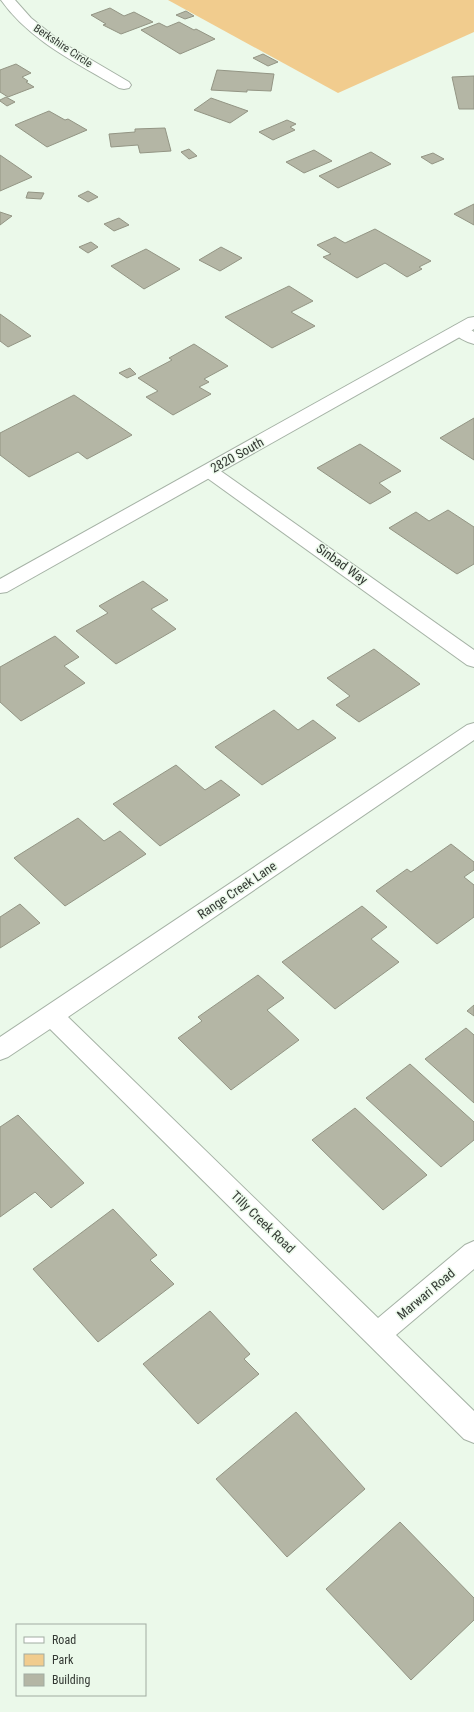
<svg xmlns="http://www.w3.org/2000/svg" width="474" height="1712" viewBox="0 0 474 1712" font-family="'Roboto Condensed',sans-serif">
<rect width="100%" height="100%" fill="#ebf9ea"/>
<polygon fill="#f1cc8e" points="168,0 474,0 474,32 338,93"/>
<g fill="#b4b6a5" stroke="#939584">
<polygon points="110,8 124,16 134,12 153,22 121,34 103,25 106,24 91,15"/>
<polygon points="186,11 194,16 185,19 176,15"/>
<polygon points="179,22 194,30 196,29 215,39 180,54 141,30 159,23 167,27"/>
<polygon points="263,54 278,62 268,66 253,58"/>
<polygon points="16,64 31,73 22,77 28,81 26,82 34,87 8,97 0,92 0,70"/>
<polygon points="217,70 274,74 271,91 247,90 247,92 211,90"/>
<polygon points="474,76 474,109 459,109 452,77"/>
<polygon points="6,97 15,102 7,106 0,101 0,100"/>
<polygon points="211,98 248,111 230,123 194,110"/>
<polygon points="49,111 65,120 68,119 87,130 47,147 15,125"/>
<polygon points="287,120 296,124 290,127 295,130 273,140 259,132"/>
<polygon points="165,128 171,151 140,153 138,145 111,147 109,134 135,132 135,129"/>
<polygon points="189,149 197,156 189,159 181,152"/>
<polygon points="314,150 332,161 304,173 286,162"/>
<polygon points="371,152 391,164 338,188 319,176"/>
<polygon points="433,153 444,159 432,164 421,157"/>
<polygon points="0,155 32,177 0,191"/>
<polygon points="88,191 98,197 88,202 78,196"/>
<polygon points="28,192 44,193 41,199 26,198"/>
<polygon points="474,204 474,225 454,214"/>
<polygon points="0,212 12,216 0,225"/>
<polygon points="119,218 129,225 114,231 104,224"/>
<polygon points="375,229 431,261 419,267 422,269 407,277 385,263 357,278 323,257 331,254 317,245 335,237 345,243"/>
<polygon points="91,242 98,247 88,253 79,247"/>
<polygon points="221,247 242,258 220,271 199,260"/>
<polygon points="146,249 180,269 144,289 111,266"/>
<polygon points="289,286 313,301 291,312 315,326 272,348 225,317"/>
<polygon points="0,314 31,336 8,347 0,341"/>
<polygon points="194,344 228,366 204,379 209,382 199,387 211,394 173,415 146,397 158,391 138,378 172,360 169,358"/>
<polygon points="130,368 136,374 127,378 119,373"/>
<polygon points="74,395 132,435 87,459 78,452 29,477 0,455 0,433"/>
<polygon points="474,418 474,460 440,438"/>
<polygon points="360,444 401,471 379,483 391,492 370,504 317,468"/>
<polygon points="448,510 474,527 474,564 457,574 389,528 416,512 429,521"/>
<polygon points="143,581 168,600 151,609 176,629 116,664 76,631 108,613 99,606"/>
<polygon points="55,636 79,657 64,666 85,683 21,721 0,702 0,667"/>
<polygon points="374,649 420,684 359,722 336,705 350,696 327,678"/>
<polygon points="274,710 298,730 313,720 336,738 262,785 215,747"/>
<polygon points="176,765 205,790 221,780 240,795 160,846 113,804"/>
<polygon points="78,818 104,841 120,831 146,854 65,906 14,858"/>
<polygon points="451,844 474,862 474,870 464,877 474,885 474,917 437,944 376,891 407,869 411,872"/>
<polygon points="20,904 40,923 0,948 0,917"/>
<polygon points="362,906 387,927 371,939 399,962 335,1009 282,962"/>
<polygon points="258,975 284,998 267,1010 299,1040 231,1090 178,1038 202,1021 198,1017"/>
<polygon points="474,1005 474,1016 467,1011"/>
<polygon points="466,1028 474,1035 474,1103 425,1059"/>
<polygon points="410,1064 474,1122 474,1140 441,1167 366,1098"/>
<polygon points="355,1108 427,1175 383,1210 312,1140"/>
<polygon points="18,1115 84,1183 51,1208 35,1192 0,1217 0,1127"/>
<polygon points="113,1209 157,1255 150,1260 174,1284 98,1342 33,1269"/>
<polygon points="210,1311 250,1354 244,1359 259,1374 198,1424 143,1364"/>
<polygon points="296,1412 365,1489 287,1557 216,1479"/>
<polygon points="400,1522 474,1598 474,1620 411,1680 326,1589"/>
</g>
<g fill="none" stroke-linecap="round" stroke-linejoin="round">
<defs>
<g id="street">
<path d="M1 0H15L31 18 61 42 129 82 131 85 129 88 124 89 119 88C77 63 30 41 1 0Z"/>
<path d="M460 325 466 326 474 332V344C466 342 456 337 452 330L454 326Z"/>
<polygon points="209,465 215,467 474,650 474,667 467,665 203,475 200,471 203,467"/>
<polygon points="474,723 474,740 68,1017 378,1318 465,1245 474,1241 474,1269 396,1335 474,1411 474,1443 464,1439 50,1029 8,1057 0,1060 0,1037 467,725"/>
</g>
<polygon id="secondary" points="474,317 474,329 7,592 0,593 0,579 468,318"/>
</defs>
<use href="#street" stroke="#a5b2a5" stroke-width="2"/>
<use href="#secondary" stroke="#a5b2a5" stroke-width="2"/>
<use href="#street" fill="#fff" fill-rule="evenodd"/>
<use href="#secondary" fill="#fff" fill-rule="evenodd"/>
</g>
<g text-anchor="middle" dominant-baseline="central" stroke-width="3" stroke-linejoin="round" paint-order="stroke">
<g font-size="11" fill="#333833" stroke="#ebf9ea">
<text transform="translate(63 46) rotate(34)">Berkshire Circle</text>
</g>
<g font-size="13" fill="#333833" stroke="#ebf9ea">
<text transform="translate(237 455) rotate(-29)">2820 South</text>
<text transform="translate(342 564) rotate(36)">Sinbad Way</text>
<text transform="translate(237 890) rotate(-34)">Range Creek Lane</text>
<text transform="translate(263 1222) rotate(44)">Tilly Creek Road</text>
<text transform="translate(426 1294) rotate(-40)">Marwari Road</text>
</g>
</g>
<rect x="16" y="1624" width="130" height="72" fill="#ebf9ea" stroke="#a1aca1"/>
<rect x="24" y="1637" width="20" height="6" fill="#ffffff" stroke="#a1aca1"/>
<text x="52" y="1644" font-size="12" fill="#333833">Road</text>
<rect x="24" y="1654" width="20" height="12" fill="#f1cc8e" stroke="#a1aca1"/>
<text x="52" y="1664" font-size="12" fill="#333833">Park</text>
<rect x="24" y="1674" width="20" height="12" fill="#b4b6a5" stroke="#a1aca1"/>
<text x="52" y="1684" font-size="12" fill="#333833">Building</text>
</svg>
